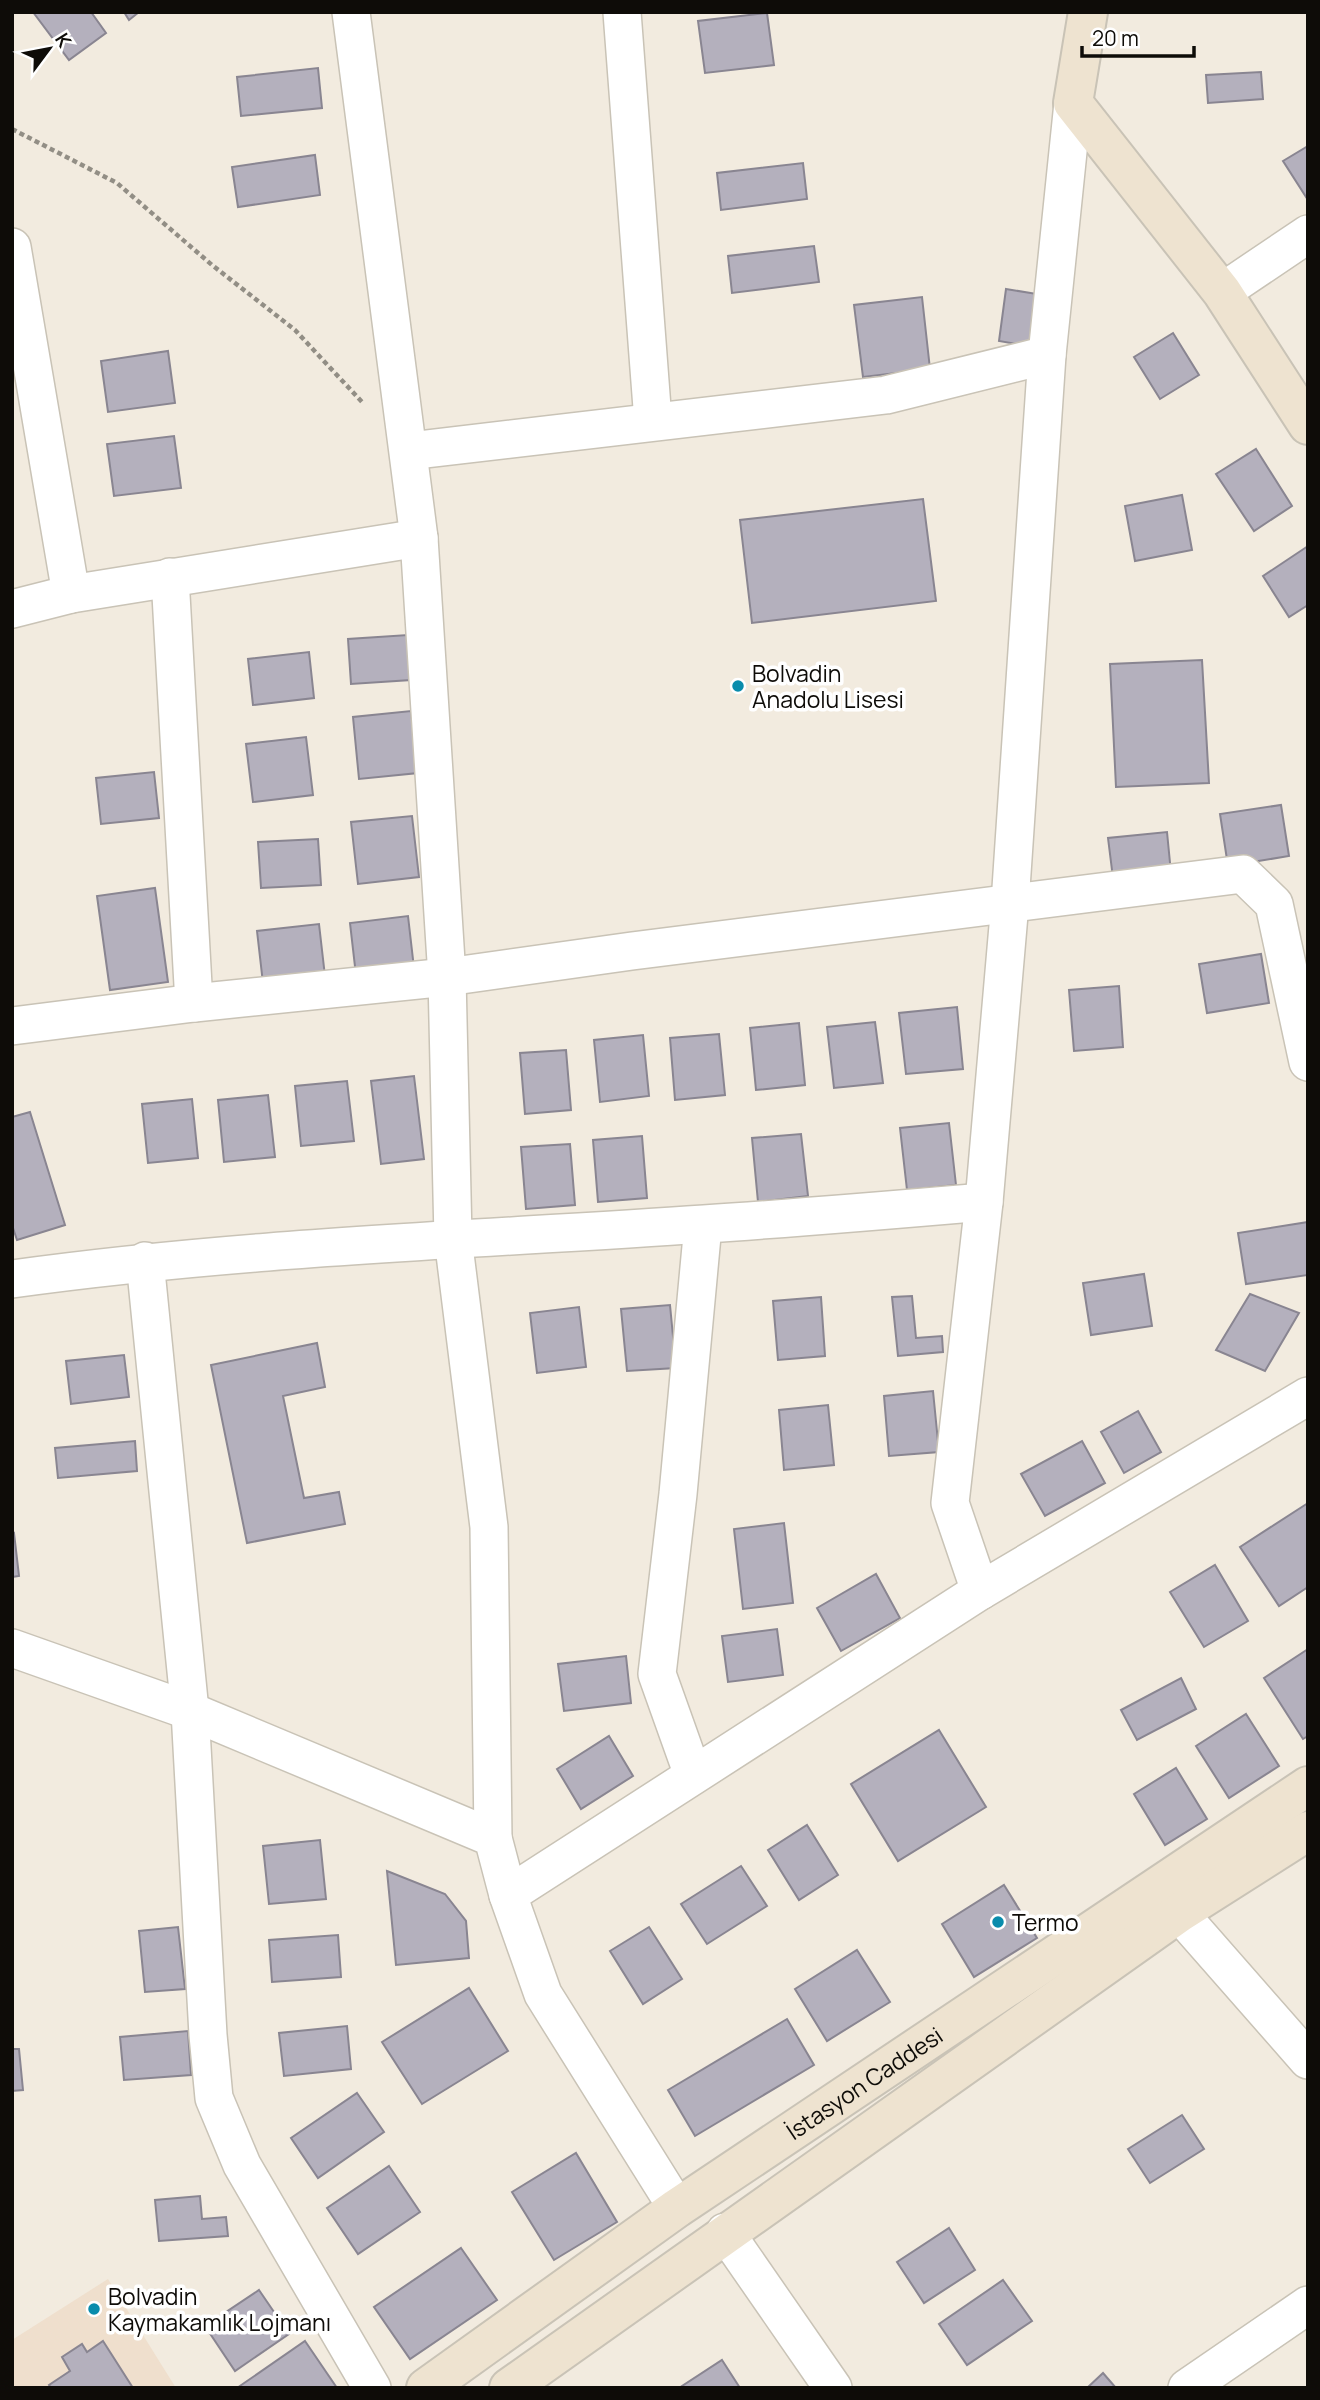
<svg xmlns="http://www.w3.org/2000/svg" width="1320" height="2400" viewBox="0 0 1320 2400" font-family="Manrope,sans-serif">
<rect width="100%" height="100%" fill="#f2ebdf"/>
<polygon fill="#efdfcd" points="108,2279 176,2388 12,2388 12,2340"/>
<g fill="#b4b0bd" stroke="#898591" stroke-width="2">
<polygon points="33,12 91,12 106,33 69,60"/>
<polygon points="124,12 139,12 129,20"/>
<polygon points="767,13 774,65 705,73 698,21"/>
<polygon points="318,68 322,108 241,116 237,77"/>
<polygon points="1261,72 1263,99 1208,103 1206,75"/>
<polygon points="1308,146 1308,200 1283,161"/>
<polygon points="315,155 320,195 238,207 232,167"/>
<polygon points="803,163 807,199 721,210 717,173"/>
<polygon points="814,246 819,282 732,293 728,256"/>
<polygon points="1006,289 1037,294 1029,346 999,341"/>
<polygon points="922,297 930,369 863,377 854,305"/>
<polygon points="1173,333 1199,375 1160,399 1134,357"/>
<polygon points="168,351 175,403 108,412 101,361"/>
<polygon points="174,436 181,488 114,496 107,444"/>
<polygon points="1256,449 1292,506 1254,531 1216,474"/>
<polygon points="1182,495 1192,550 1135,561 1125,506"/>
<polygon points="923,499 936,601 752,623 740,520"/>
<polygon points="1308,546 1308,605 1289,617 1263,576"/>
<polygon points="408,635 411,680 351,684 348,639"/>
<polygon points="309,652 314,698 253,705 248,659"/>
<polygon points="1202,660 1209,783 1116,787 1110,664"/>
<polygon points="411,711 418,773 359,779 353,717"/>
<polygon points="306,737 313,795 253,802 246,744"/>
<polygon points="154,772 159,818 101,824 96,778"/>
<polygon points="1281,805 1289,856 1228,866 1220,814"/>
<polygon points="412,816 419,877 358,884 351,822"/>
<polygon points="1167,832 1171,873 1113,878 1108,838"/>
<polygon points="318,839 321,885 261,888 258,842"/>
<polygon points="155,888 168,982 110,990 97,896"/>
<polygon points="408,916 415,977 357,984 350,923"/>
<polygon points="319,924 326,985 264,992 257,931"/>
<polygon points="1261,954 1269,1003 1207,1013 1199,964"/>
<polygon points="1119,986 1123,1047 1074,1051 1069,990"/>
<polygon points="957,1007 963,1069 906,1074 899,1013"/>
<polygon points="875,1022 883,1083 834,1088 827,1027"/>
<polygon points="799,1023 805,1085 756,1090 750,1028"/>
<polygon points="719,1034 725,1095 675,1100 670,1038"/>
<polygon points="643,1035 649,1096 600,1102 594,1040"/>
<polygon points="566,1050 571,1110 525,1114 520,1053"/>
<polygon points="414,1076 424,1159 381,1164 371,1081"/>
<polygon points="347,1081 354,1141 301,1146 295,1086"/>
<polygon points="268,1095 275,1157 224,1162 218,1100"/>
<polygon points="192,1099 198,1158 148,1163 142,1104"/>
<polygon points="30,1112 65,1225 17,1240 12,1225 12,1117"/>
<polygon points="949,1123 956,1185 907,1190 900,1128"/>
<polygon points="801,1134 808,1196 758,1202 752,1138"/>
<polygon points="642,1136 647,1198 598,1202 593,1140"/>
<polygon points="570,1144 575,1205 526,1209 521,1147"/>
<polygon points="1308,1222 1308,1275 1246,1284 1238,1233"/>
<polygon points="1144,1274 1152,1326 1091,1335 1083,1283"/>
<polygon points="1250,1294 1299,1313 1265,1371 1216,1350"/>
<polygon points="912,1296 916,1338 942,1336 943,1352 898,1356 892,1297"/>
<polygon points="821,1297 825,1356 778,1360 773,1301"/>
<polygon points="670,1305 676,1368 627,1371 621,1309"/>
<polygon points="579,1307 586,1367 537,1373 530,1313"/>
<polygon points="317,1343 325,1387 283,1396 304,1498 339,1492 345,1524 247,1543 211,1365"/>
<polygon points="124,1355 129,1397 71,1404 66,1361"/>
<polygon points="933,1391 939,1452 889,1456 884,1396"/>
<polygon points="828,1405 834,1465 784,1470 779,1410"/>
<polygon points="1138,1411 1161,1452 1124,1473 1101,1432"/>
<polygon points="135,1441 137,1471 58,1478 55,1448"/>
<polygon points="1082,1441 1105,1483 1045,1516 1021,1474"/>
<polygon points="1308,1503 1308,1587 1279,1606 1240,1547"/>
<polygon points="784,1523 793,1603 743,1609 734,1529"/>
<polygon points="14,1533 19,1576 12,1577 12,1534"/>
<polygon points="1215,1565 1248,1621 1204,1647 1170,1592"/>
<polygon points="876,1574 900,1618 841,1651 817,1608"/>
<polygon points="777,1629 783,1675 728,1682 722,1636"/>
<polygon points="1308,1649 1308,1736 1303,1739 1264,1678"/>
<polygon points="626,1656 631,1703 564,1711 558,1664"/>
<polygon points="1181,1678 1196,1709 1137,1740 1121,1710"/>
<polygon points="1246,1714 1279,1766 1229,1798 1196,1746"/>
<polygon points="939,1730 986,1807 898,1861 851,1784"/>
<polygon points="609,1736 633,1776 581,1809 557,1769"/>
<polygon points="1176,1768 1207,1819 1165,1845 1134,1794"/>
<polygon points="807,1825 838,1875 799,1900 768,1850"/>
<polygon points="320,1840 326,1899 269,1904 263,1846"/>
<polygon points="741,1866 767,1906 707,1944 681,1904"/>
<polygon points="387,1871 445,1894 466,1921 469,1958 396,1965"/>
<polygon points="1004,1885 1037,1938 974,1977 942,1924"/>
<polygon points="178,1927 185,1989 145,1992 139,1931"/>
<polygon points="649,1927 682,1979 643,2004 610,1951"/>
<polygon points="338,1935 341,1977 272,1982 269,1940"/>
<polygon points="857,1950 890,2002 827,2041 795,1989"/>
<polygon points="469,1988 508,2051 422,2104 382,2042"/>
<polygon points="787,2019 814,2065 695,2136 668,2090"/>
<polygon points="347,2026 351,2069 284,2076 279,2033"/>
<polygon points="188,2031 191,2075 124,2080 120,2037"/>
<polygon points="12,2049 19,2049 23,2090 12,2091"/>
<polygon points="357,2093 384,2132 318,2178 291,2138"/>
<polygon points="1182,2115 1204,2149 1150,2183 1128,2149"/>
<polygon points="576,2153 617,2222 554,2260 512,2192"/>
<polygon points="389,2166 420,2212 358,2254 327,2208"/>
<polygon points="200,2196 202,2219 226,2217 228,2236 159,2241 155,2200"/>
<polygon points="949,2228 975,2270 924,2303 897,2262"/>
<polygon points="461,2248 497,2300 410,2359 374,2307"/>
<polygon points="1003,2280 1032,2321 967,2365 939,2324"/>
<polygon points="259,2290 289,2334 235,2371 205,2326"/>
<polygon points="103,2341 133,2388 51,2388 49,2385 70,2371 62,2357 82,2344 87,2352"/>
<polygon points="305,2341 337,2388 237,2388"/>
<polygon points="722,2360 740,2388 679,2388"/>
<polygon points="1103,2373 1116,2388 1087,2388"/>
</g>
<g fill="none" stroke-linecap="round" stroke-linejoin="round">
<defs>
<g id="street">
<polyline points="351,12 419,538 447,977 453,1238 489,1527 493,1838"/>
<polyline points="622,12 653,421"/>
<polyline points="12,247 71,594"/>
<polyline points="1222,292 1308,234"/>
<polyline points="409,451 886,395 1047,355"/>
<polyline points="170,577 194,1003"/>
<polyline points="12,609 71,594 419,538"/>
<polyline points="12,1026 194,1003 447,977 632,951 1243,874 1274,904 1308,1062"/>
<polyline points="145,1261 190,1711 208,2035 214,2098 242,2165 372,2388"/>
<path d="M12 1279C243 1247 472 1240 704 1224 797 1218 891 1210 984 1202"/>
<polyline points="980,1591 950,1503 984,1202 1010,903 1047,355 1073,103"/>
<polyline points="12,1648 190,1711 493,1838 508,1895"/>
<polyline points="693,1775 657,1674 678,1494 703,1225"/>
<polyline points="1179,1913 1308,2060"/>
<polyline points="677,2208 543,1994 508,1895 980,1591 1308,1396"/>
<polyline points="725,2232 833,2388"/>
<polyline points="1187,2388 1308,2305"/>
</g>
<g id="secondary">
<polyline points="1088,12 1073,103 1222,292 1308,425"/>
<path id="s1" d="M426 2388 677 2208 1308 1786"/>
<polyline points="509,2388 1179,1913 1308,1831"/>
</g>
</defs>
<use href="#street" stroke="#c9c3b6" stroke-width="40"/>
<use href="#secondary" stroke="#c9c3b6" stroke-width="42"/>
<polyline stroke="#928e85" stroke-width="4.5" stroke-dasharray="5 3.5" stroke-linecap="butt" points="12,129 117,183 212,265 295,330 362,402"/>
<use href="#street" stroke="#fff" stroke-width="37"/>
<use href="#secondary" stroke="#eee3d0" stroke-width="38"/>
</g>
<g fill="#098cac" stroke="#fff" stroke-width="2.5">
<circle cx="738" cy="686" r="7"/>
<circle cx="998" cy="1922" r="7"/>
<circle cx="94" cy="2309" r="7"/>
</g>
<g text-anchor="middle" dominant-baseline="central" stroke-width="7" stroke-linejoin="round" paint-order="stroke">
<g font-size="23" fill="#0e0c08" stroke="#fff" text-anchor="start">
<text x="752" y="673">Bolvadin<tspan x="752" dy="26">Anadolu Lisesi</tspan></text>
<text x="1012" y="1922">Termo</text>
<text x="108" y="2296">Bolvadin<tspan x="108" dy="26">Kaymakamlık Lojmanı</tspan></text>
</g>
<g font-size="23" fill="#0e0c08" stroke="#fff">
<text stroke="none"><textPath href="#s1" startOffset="534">İstasyon Caddesi</textPath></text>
</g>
</g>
<rect width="1320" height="2400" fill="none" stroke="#0e0c08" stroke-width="28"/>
<g transform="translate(49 49) rotate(58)" stroke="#ffffff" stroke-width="5" paint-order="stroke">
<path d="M0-5L12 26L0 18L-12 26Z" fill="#0e0c08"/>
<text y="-10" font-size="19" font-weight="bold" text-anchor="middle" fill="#0e0c08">K</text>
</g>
<path d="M1082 46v10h112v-10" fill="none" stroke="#0e0c08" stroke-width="3.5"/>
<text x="1092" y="46" font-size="21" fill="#0e0c08" stroke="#ffffff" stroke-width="5" paint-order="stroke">20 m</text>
</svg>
